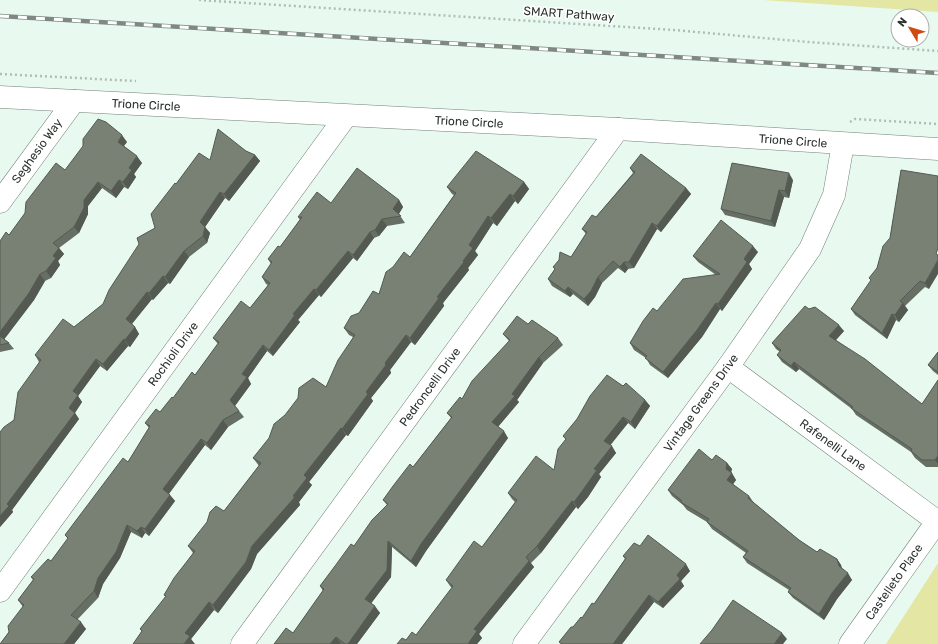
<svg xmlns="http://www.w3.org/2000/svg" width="938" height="644" viewBox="0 0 938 644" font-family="Rubik,sans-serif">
<rect width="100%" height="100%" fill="#e8faef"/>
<g fill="#e3e7a3">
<polygon points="763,0 938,0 938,12"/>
<polygon points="938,563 938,644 886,644"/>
</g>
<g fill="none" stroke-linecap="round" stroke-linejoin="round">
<defs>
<g id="street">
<polyline points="0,97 618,129 938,149"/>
<polyline points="0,202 74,101"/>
<polyline points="728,367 938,522"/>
<polyline points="0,591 346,116"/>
<polyline points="242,644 618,129"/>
<polyline points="524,644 728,367 810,249 834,195 843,144"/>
<polyline points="850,644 938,520"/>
</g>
</defs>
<use href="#street" stroke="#728279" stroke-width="23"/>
<g stroke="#afbeb5" stroke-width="2.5" stroke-dasharray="2 3" stroke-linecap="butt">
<polyline points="199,0 674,30 808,42 938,51"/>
<polyline points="0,74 136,81"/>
<polyline points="850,122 855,119 938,124"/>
</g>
<use href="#street" stroke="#fff" stroke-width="22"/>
<defs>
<polyline id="rail" points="0,16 938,73"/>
</defs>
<use href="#rail" stroke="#7e8982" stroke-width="4.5"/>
<use href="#rail" stroke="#fff" stroke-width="3" stroke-dasharray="9" stroke-linecap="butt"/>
</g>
<g fill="#676f64">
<polygon points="127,142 124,146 142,163 134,174 136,177 128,189 124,187 116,198 102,188 88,206 88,214 79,233 59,248 64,254 58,261 60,265 51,278 45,281 34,300 4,339 9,343 14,349 0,352 0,241 9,235 65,170"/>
<polygon points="246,151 255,155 260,161 229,201 225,198 205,227 210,233 207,243 189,257 170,284 168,283 153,300 152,299 132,324 135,327 139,334 130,347 128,346 107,371 100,366 78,396 82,402 75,413 79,419 12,510 13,512 0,527 0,432 14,420 39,362 35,355 74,327 103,304 155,228 176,184 210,160"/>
<polygon points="630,168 686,188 691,194 661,232 657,229 634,268 628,269 625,273 618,268 602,283 595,297 588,306 573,294 570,297 552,286 548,279 555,269 553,267 571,257 586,234 582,229 596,217 633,173"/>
<polygon points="901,170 929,289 925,287 905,306 908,310 899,322 896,320 887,339 855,315 851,309 871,281 890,238"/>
<polygon points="793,180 789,198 784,197 775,227 725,215 721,209"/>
<polygon points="524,182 529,189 518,204 515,201 497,226 493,223 475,251 478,255 468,268 469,270 443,303 444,306 415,345 411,342 390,370 391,373 371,398 373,401 348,436 346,435 309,482 312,485 299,502 300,505 257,554 251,569 218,613 214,610 191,639 194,644 133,644 142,631 140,629 166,597 164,595 193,553 188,546 224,511 259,466 253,458 326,387 353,337 349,335 344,328 379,294 410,257 454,195 452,194 447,187"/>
<polygon points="399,200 403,207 399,214 405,223 387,226 379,236 374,238 357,261 353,258 321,297 319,295 298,320 300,322 273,356 267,351 248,378 251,384 235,406 244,417 228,427 211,450 205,445 169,494 175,501 149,536 145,533 142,538 131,532 120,558 103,584 98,598 77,620 86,629 74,644 0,644 9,632 23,607 18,600 33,580 31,577 51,561 68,539 65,535 128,462 149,428 145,423 160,412 195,375 218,344 213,338 250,308 268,285 266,284 262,277 271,264 268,259 280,247 300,220 298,217 331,203"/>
<polygon points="758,252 749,264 752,269 722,311 720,309 702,337 668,378 650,365 646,358 634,350 630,343 657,311 716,275 698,262 693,256"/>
<polygon points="809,309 844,331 836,340 922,404 938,380 938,467 926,467 915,458 911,452 856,415 852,409 799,369 796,372 782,362 777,355 780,352 776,349 772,343"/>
<polygon points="528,324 558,338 563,345 543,363 517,400 519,402 498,427 508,438 426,551 416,567 392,547 391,577 371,603 380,613 357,644 274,644 293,633 323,591 320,586 354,546 387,505 383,500 413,467 451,418 447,413 462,399 509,341 503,334"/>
<polygon points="938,352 938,375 933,371 928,365"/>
<polygon points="623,386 645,400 650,406 635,429 628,423 610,445 616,453 599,474 601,477 588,497 578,509 576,507 541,553 531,563 534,567 479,634 482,638 477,644 397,644 406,640 416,635 452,588 450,586 446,580 482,547 515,502 512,499 508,493 554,470 566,440 563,436"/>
<polygon points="712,460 727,463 732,469 731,473 736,480 733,484 754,503 799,540 817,552 837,559 841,565 842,569 852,580 837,599 824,620 793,598 788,592 789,590 747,563 743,557 746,553 712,529 707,522 687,510 683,505 672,496 668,490"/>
<polygon points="623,556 690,571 681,581 684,586 663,608 654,602 622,644 561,644 559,642 573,627 582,618 594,604 625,559"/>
</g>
<g fill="#545a51">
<polygon points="122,135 127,142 122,148 118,142"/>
<polygon points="255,155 260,161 229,201 224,194"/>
<polygon points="137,156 142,163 134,174 136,177 128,189 123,182 129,168"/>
<polygon points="789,173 793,180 789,198 785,191"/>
<polygon points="119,180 124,187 116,198 111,191"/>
<polygon points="98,182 102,188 88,206 88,214 79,233 74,227 84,200"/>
<polygon points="524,182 529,189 518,204 513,196"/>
<polygon points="686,188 691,194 661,232 657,226"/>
<polygon points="779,190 784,197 775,227 771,221"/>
<polygon points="220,192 225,198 205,227 210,233 207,243 203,236 200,222"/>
<polygon points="510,194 515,201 497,226 491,218"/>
<polygon points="399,200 403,207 398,215 393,209"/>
<polygon points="488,216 493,223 475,251 478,255 468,268 469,270 443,303 444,306 415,345 410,338 437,297 463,261 469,245"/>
<polygon points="382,219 387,226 379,236 375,230"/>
<polygon points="652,223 657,229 634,268 629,262"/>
<polygon points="370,232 374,238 357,261 353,255"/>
<polygon points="753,246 758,252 749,264 752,269 722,311 718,304 744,259"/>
<polygon points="59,248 64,254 58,261 60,265 51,278 46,271 53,256"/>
<polygon points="184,251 189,257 170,284 165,277"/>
<polygon points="348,251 353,258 321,297 316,290"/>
<polygon points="938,260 938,274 929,289 925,283"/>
<polygon points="624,262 628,269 625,273 620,267"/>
<polygon points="40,274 45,281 34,300 3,341 0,337 0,332"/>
<polygon points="163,276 168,283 153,300 149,293"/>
<polygon points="598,277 602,283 595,297 588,306 584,299"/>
<polygon points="568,287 573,294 570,297 565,291"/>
<polygon points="314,289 319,295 298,320 300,322 273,356 269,350 293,314"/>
<polygon points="147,292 152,299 130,326 126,319"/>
<polygon points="716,303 720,309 702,337 668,378 663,372"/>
<polygon points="903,303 908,310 899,322 895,315"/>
<polygon points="892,314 896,320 887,339 882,333"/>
<polygon points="839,325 844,331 834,342 829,336"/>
<polygon points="135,327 139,334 130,347 125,340"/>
<polygon points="406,335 411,342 390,370 391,373 371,398 373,401 348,436 342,429 366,392 385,363"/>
<polygon points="124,339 128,346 107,371 103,364"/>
<polygon points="263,345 267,351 248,378 251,384 234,407 230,400 242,374"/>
<polygon points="539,357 543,363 517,400 519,402 496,429 492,422"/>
<polygon points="96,359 100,366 78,396 82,402 74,414 75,413 79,419 12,510 13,512 0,527 0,516 7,504 69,408 73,391"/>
<polygon points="794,362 799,369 796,372 791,366"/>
<polygon points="645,400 650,406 635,429 631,422"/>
<polygon points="623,417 628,423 609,447 604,441"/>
<polygon points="223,420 228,427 211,450 207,443"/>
<polygon points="341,428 346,435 309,482 312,485 299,502 300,505 257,554 251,569 218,613 213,605 252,546 293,496 304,475"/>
<polygon points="504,431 508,438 426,551 416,567 411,561 421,544"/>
<polygon points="201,439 205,445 167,496 163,489"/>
<polygon points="612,446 616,453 599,474 601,477 588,497 578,509 574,502 594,469"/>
<polygon points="938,456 938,464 935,460"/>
<polygon points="727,463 732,469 730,475 732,473 736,480 731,487 727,480 726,469"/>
<polygon points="170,495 175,501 149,536 145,529"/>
<polygon points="749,496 754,503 748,498"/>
<polygon points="572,501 576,507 541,553 537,546"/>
<polygon points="127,525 131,532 120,558 103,584 98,598 94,591 98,578"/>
<polygon points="141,527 145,533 142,538 137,531"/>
<polygon points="388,541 392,547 391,577 370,605 365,599"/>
<polygon points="837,559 841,565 843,573 839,566"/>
<polygon points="529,561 534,567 479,634 482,638 477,644 468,644 474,629"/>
<polygon points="686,564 690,571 681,581 684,586 663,608 658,602 677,575"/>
<polygon points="848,573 852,580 837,599 824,620 819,614 832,593"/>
<polygon points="649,595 654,602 622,644 613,644"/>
<polygon points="209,602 214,610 191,639 195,644 184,644 185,633"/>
<polygon points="375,606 380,613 357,644 348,644"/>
<polygon points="81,622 86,629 74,644 64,644"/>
<polygon points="782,633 787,639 783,644 774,644"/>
<polygon points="336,637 341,644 330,644"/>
</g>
<g fill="#788174" stroke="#545a51">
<polygon points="98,119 106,122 122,135 118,142 137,156 129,168 132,170 123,182 119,180 111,191 98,182 84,200 84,208 74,227 53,243 59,248 53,256 56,258 46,271 40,274 29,293 0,332 0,241 6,232 9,235 25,213 26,202 56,163 65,170 83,146 83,139"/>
<polygon points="218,129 246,151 255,155 224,194 220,192 200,222 205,227 203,236 184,251 165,277 163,276 149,293 147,292 126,319 135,327 125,340 124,339 103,364 96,359 73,391 78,395 69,408 75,413 7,504 9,506 0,516 0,432 4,427 14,420 18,392 41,360 35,355 63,319 74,327 103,304 109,290 139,244 137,238 155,228 151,214 175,183 176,184 199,153 210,160"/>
<polygon points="476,151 524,182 513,196 510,194 491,218 488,216 469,245 473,248 463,261 464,262 437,297 439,298 410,338 406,335 385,363 386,365 366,392 368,394 342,429 341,428 304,475 307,478 293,496 295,497 252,546 246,562 213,605 209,602 185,633 190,636 184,644 133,644 142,631 140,629 166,596 164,595 174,578 195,551 188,546 207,522 210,512 216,506 224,511 261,463 253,458 269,438 274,424 285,415 298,398 299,388 313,378 326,387 338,360 355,335 344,328 351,316 359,313 373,291 379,294 386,272 393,267 404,252 410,257 456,193 447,187"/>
<polygon points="641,154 686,188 657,226 652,223 629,262 624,262 620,267 613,261 598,277 591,291 584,299 568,287 565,291 548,279 555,269 553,267 559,260 560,252 571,257 587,232 582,229 592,215 596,217 635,172 630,168"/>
<polygon points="732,163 789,173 785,191 779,190 771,221 721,209"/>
<polygon points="357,168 399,200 393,209 401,216 382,219 375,230 370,232 353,255 348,251 316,290 314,289 293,314 295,315 269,350 263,345 242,374 247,377 230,400 239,411 223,420 207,443 201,439 163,489 170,495 145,529 141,527 137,531 127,525 116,552 98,578 94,591 71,615 81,622 64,644 0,644 9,632 8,626 24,605 18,600 34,579 31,577 48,559 51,561 68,538 65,535 123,458 128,462 150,426 145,423 156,409 160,412 172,397 173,398 192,372 195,375 219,342 213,338 241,301 250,308 270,283 262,277 272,262 268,259 278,246 280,247 302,217 298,217 317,192 331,203"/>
<polygon points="901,170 938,176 938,248 936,254 938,255 938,260 925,283 920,281 900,301 903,303 895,315 892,314 882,333 851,309 871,280 869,278 877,268 883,246 890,238"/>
<polygon points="721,220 753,246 744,259 747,262 718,304 716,303 697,330 663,372 645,358 647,356 630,343 643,321 653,308 657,311 683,279 720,274 693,256"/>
<polygon points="805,306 809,309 815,307 839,325 829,336 865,359 922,404 938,380 938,456 935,460 922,460 911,451 912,449 851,408 853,407 794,362 791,366 777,355 781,350 772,343"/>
<polygon points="517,316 528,324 532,320 558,338 539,357 512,394 515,396 492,422 504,431 421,544 411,561 388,541 387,570 365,599 375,606 348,644 345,644 336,637 330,644 274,644 286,628 293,633 324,589 320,586 335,566 351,544 354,546 372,520 388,504 383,500 393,486 410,464 413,467 452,417 447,413 460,397 462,399 472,381 510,340 503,334"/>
<polygon points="0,336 9,343 0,345"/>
<polygon points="938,352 938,372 928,365"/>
<polygon points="607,375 623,386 626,383 645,400 631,422 623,417 604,441 612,446 594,469 597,470 583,490 574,502 572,501 537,546 526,557 529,561 474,629 477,631 468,644 397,644 402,638 406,640 412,632 416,635 453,586 446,580 474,541 482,547 517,500 508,493 536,456 554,470 558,449 566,439 563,436 577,419 590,396"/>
<polygon points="699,449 712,460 716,455 727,463 726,469 732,473 727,480 749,496 748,498 799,540 817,552 820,549 837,559 839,566 848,573 832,593 819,614 788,592 791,588 743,557 748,551 707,522 709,519 682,503 681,500 668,490"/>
<polygon points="648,535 686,564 677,575 680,579 658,602 649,595 613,644 562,644 559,642 571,627 573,627 581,617 582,618 592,603 594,604 626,558 623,556 634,543 640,546"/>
<polygon points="733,600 782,633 774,644 700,644 712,630"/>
</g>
<g text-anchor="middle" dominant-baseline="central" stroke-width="3" stroke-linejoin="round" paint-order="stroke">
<g font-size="12" fill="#2c322e" stroke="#fff">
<text transform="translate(569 14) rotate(4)">SMART Pathway</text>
<text transform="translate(146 105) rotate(3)">Trione Circle</text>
<text transform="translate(469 122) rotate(3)">Trione Circle</text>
<text transform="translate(793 141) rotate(4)">Trione Circle</text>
<text transform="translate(37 151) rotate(-54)">Seghesio Way</text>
<text transform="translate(173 354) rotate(-54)">Rochioli Drive</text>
<text transform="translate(430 387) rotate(-54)">Pedroncelli Drive</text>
<text transform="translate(701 403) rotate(-54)">Vintage Greens Drive</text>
<text transform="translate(833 445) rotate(36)">Rafenelli Lane</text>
<text transform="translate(894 582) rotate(-55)">Castelleto Place</text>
</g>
</g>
<g transform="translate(910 28) rotate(308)"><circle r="19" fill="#ffffff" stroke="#abadab"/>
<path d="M0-3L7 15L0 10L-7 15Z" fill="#cf4910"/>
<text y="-6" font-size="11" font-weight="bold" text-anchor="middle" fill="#2c322e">N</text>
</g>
</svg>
